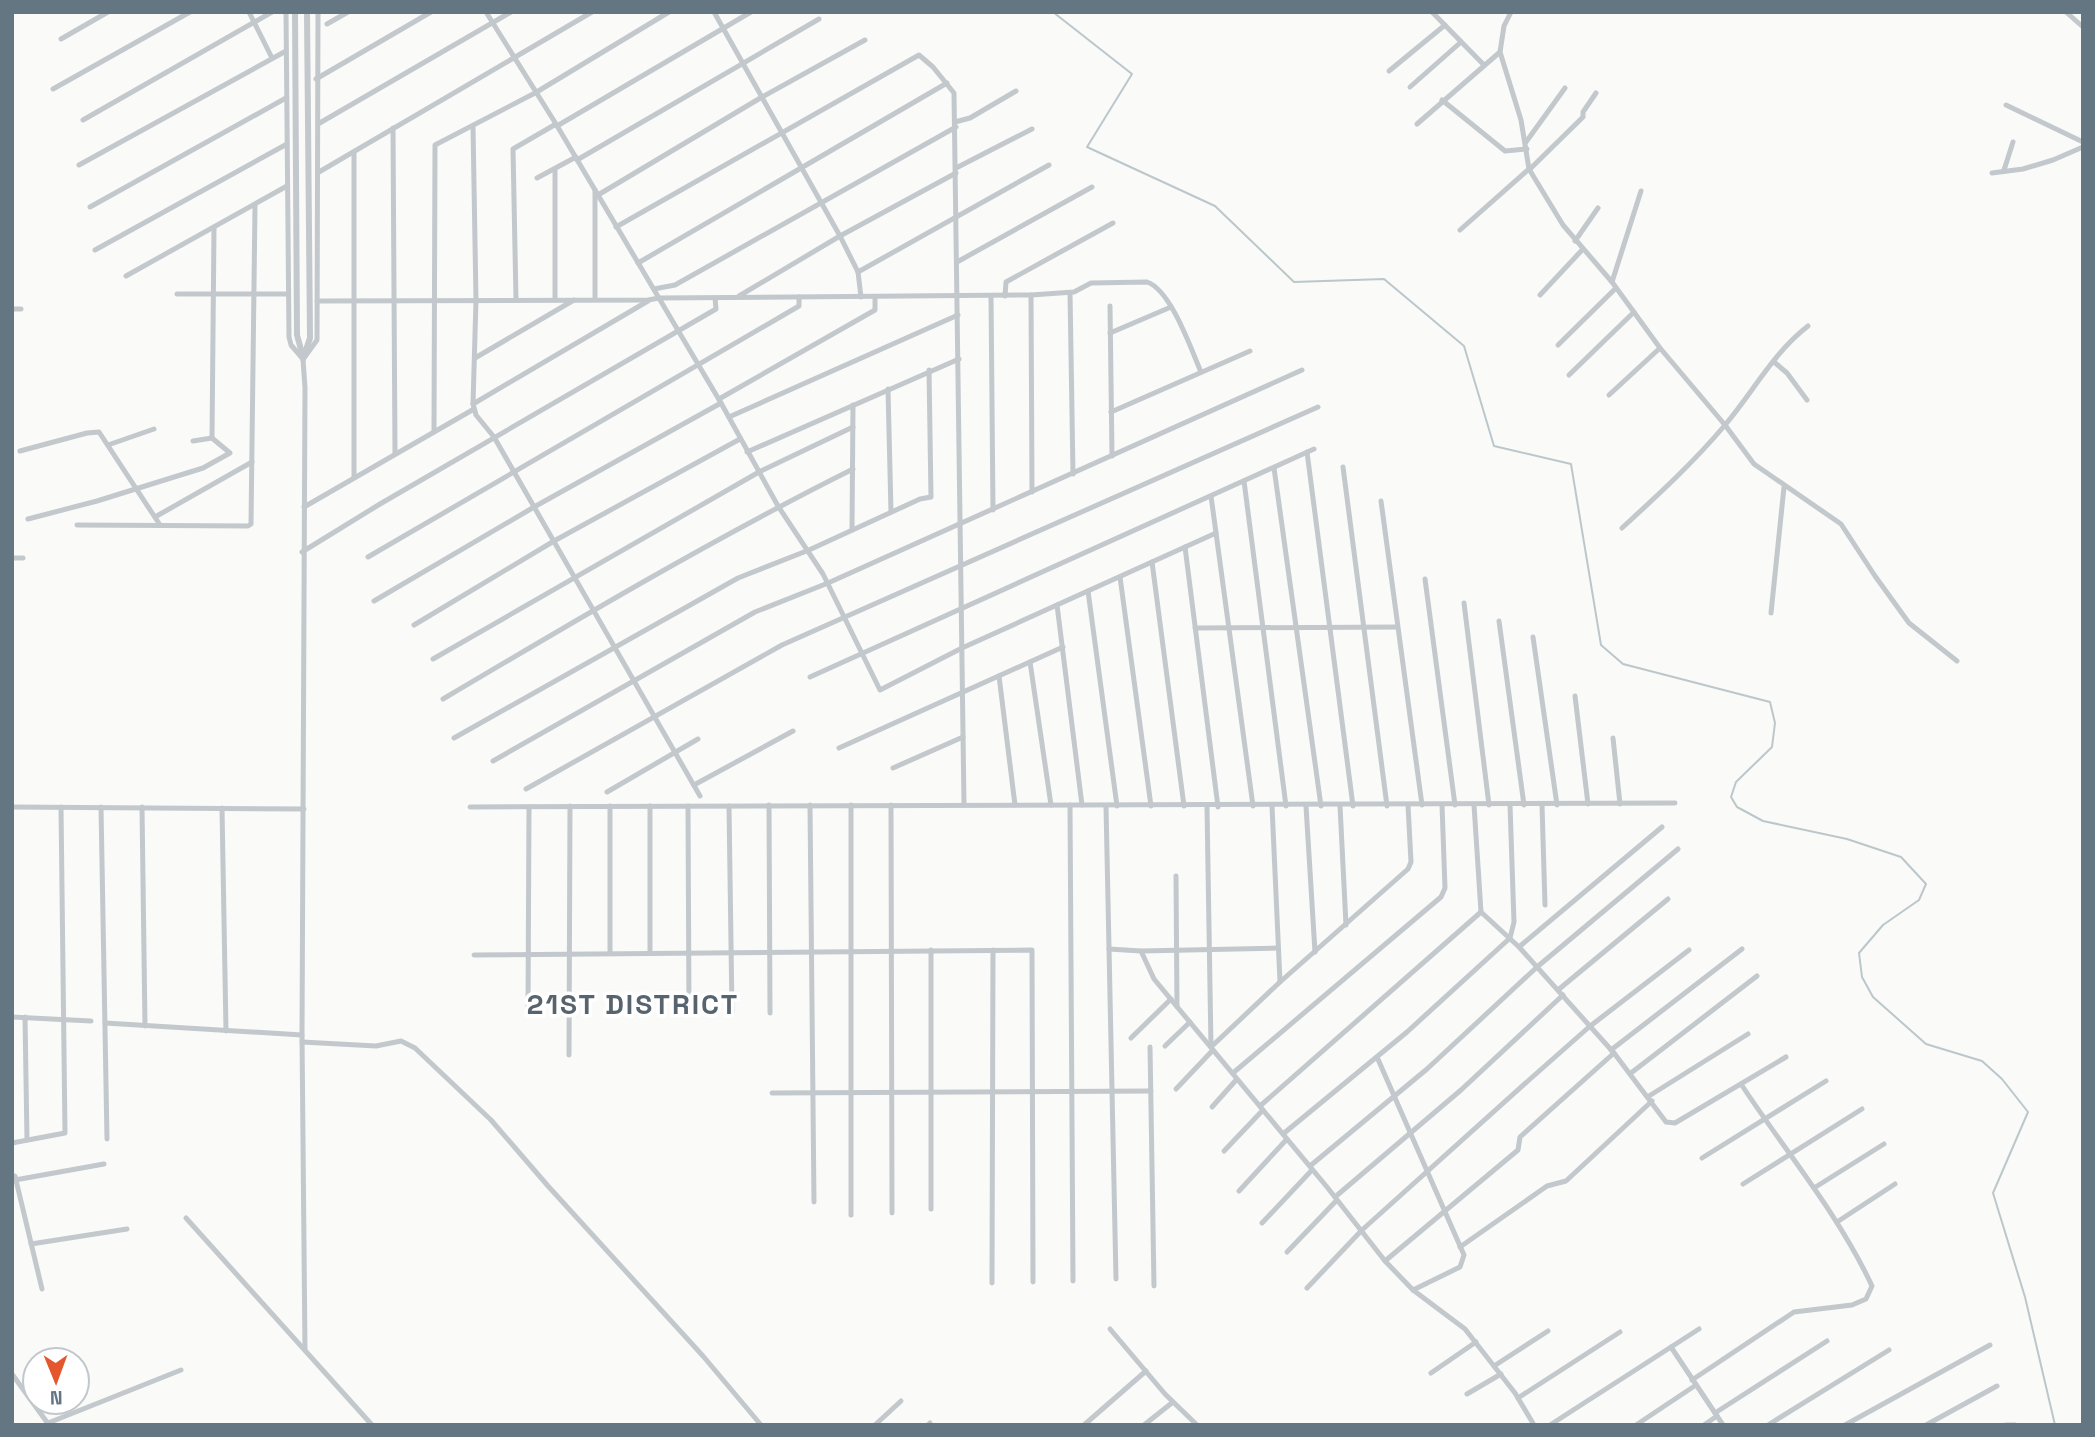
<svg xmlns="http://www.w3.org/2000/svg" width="2095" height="1437" viewBox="0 0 2095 1437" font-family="'Space Grotesk',sans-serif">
<rect width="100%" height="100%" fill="#fafaf8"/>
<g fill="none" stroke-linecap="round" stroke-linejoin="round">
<polyline stroke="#bbc7cb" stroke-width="2" points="1053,12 1132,74 1087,147 1215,206 1294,282 1384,279 1464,346 1494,446 1571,464 1601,645 1623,664 1770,702 1775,723 1772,747 1736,782 1731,797 1737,807 1763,821 1847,839 1901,857 1926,884 1919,900 1883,925 1859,953 1862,977 1873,997 1926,1044 1982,1061 2002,1079 2028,1112 1993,1193 2025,1297 2055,1425"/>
<g stroke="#c3c8cc" stroke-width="5">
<polyline points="249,12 272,58"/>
<polyline points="286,12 289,337 291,345 303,359 305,388 302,1035 305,1350"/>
<polyline points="486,12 556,124 721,403 778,506 823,574 880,690 962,648 1216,533"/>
<polyline points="714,12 840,236 858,272 861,297"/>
<polyline points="1432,12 1484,65"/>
<polyline points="1511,12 1504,26 1500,52 1521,120 1529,169 1563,225 1612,282 1660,348 1725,425 1754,464 1841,524 1875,576 1909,623 1957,661"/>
<polyline points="2066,12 2083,27"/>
<polyline points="327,24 348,12"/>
<polyline points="61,39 108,12"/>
<polyline points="1389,71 1445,25"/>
<polyline points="316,79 431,12"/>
<polyline points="1410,87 1461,42"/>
<polyline points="53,89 190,12"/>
<polyline points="1442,100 1505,151 1527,149"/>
<polyline points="2006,105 2083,142"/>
<polyline points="83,120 272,12"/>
<polyline points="955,122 970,118 1016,91"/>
<polyline points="318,124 511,12"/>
<polyline points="1417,124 1500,52"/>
<polyline points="473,126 476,300 473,404 476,415 494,437 700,796"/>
<polyline points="557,126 751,12"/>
<polyline points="393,128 395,453"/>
<polyline points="1526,142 1565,88"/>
<polyline points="354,152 354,477"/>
<polyline points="577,160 819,19"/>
<polyline points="79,165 286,51"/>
<polyline points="956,168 1032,129"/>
<polyline points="1529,170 1583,117 1583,112 1596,93"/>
<polyline points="2004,170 2013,142"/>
<polyline points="319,172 592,12"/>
<polyline points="1992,173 2023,169 2053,160 2083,147"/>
<polyline points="537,178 576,157"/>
<polyline points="595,190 595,299"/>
<polyline points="598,195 762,97 865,40"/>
<polyline points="90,207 286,98"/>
<polyline points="616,227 919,55 933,67 954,93 964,804"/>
<polyline points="1460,230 1529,169"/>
<polyline points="1575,241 1598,208"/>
<polyline points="95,250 287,144"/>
<polyline points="957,262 1092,187"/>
<polyline points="638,263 947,83"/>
<polyline points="858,272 1049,165"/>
<polyline points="126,276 287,186"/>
<polyline points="1612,282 1641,191"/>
<polyline points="654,289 675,285 956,127"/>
<polyline points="1070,293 1073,474"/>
<polyline points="177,294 287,294"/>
<polyline points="1031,295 1032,492"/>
<polyline points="1540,295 1583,249"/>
<polyline points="739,296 840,236 956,173"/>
<polyline points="991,296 993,510"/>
<polyline points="1005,296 1006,282 1113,223"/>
<polyline points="516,299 513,149 556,124"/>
<polyline points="555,299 555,169"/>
<path d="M317 301 648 300 659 298 1031 295 1074 292 1091 283 1147 282C1171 290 1191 349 1201 372"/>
<polyline points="1110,306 1112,456"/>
<polyline points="12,309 21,309"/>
<polyline points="1110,333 1171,307"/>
<polyline points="1558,345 1616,288"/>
<path d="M304 358 317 340C318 231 318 122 318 12"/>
<polyline points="475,358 574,300"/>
<polyline points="1774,362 1787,373 1807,400"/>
<polyline points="1569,375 1634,312"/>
<polyline points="888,389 891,512"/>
<polyline points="1609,395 1660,348"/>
<polyline points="719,399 875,310 875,297"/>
<polyline points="473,404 648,301"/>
<polyline points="1111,412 1250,351"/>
<polyline points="729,417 958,315"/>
<polyline points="434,431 435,145 535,93 669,12"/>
<polyline points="212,438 214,228"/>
<polyline points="108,445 154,429"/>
<polyline points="20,451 87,433 99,432 160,525"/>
<polyline points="747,452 959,359"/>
<polyline points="1307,452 1353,806"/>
<polyline points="1343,467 1387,806"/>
<polyline points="1274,468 1321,806"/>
<polyline points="1244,481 1286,806"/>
<polyline points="1211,496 1253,806"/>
<polyline points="1381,501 1422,805"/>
<polyline points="304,507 474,409"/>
<polyline points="155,517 252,462"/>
<polyline points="28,519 97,501 203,468 230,453 212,438 193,441"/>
<polyline points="77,525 248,526 251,524 255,206"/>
<path d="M1622 528C1658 495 1694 462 1725 425 1753 392 1774 352 1808 326"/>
<polyline points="852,530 853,405"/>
<polyline points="1185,547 1218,807"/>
<polyline points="302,552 380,504 716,309 715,298"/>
<polyline points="368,557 799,306 799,297"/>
<polyline points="12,558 23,558"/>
<polyline points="1152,562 1184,806"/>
<polyline points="1120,577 1151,806"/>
<polyline points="1425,579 1455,805"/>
<polyline points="1088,591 1117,806"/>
<polyline points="374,601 534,507 721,403"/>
<polyline points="1464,603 1489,805"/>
<polyline points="1057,605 1082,805"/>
<polyline points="1771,613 1784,487"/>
<polyline points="1499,621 1524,805"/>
<polyline points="414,625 554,541 740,439"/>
<polyline points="1195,628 1397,627"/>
<polyline points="1533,637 1557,805"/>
<polyline points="433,659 759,472 853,427"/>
<polyline points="1030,662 1051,805"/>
<polyline points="999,676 1015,805"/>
<polyline points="810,677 1314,449"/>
<polyline points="1575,696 1588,804"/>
<path d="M443 699C578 619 713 539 853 469"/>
<polyline points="454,738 738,578 809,550 920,499 931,497 929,370"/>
<polyline points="1613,738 1620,804"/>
<polyline points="839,748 1063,647"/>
<polyline points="493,761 755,612 828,583 1302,370"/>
<polyline points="893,768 963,737"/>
<polyline points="694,785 793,731"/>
<polyline points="526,789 782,645 1318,407"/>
<polyline points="607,792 698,739"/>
<polyline points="769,805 770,1013"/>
<polyline points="810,805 814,1202"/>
<polyline points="851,805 851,1215"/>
<polyline points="891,805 892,1213"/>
<polyline points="1070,805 1073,1281"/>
<polyline points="1474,805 1481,912 1519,947 1614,1053 1666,1122 1675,1123 1786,1057"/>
<polyline points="1542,805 1545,905"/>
<polyline points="610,806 610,953"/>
<polyline points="688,806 689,1012"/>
<polyline points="729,806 732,1012"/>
<polyline points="1106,806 1116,1279"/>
<polyline points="1272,806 1280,982"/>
<polyline points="1306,806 1315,952"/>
<polyline points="1340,806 1346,925"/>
<polyline points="12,807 304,809"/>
<polyline points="101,807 107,1139"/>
<polyline points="142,807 145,1026"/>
<path d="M470 807C872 805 1274 808 1675 803"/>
<polyline points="1207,807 1211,1047"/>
<polyline points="222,808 226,1031"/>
<polyline points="1176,876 1177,1007"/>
<polyline points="1519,947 1662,827"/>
<polyline points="1109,949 1141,951 1154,979 1327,1187 1385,1261 1413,1290 1465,1329 1515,1393 1534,1425"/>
<polyline points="1141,951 1278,948"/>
<polyline points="650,953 650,806"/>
<polyline points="474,955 1032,950 1033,1282"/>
<polyline points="1558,990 1668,899"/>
<polyline points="528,1012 529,807"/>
<polyline points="12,1017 91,1021"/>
<polyline points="25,1017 27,1140"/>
<polyline points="105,1023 302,1035"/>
<polyline points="1131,1038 1171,999"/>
<polyline points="302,1042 376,1046 401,1041 415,1048 491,1120 548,1186 703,1356 761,1425"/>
<polyline points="1165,1046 1190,1022"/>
<polyline points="1150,1047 1154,1286"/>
<polyline points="1211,1047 1280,982 1408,869 1411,862 1408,805"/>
<polyline points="1611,1050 1742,949"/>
<polyline points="569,1055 570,806"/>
<polyline points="1377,1057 1464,1255 1460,1267 1413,1290"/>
<polyline points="1233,1073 1441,897 1445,888 1442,805"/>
<polyline points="1631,1073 1757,976"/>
<polyline points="1176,1089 1213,1050"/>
<polyline points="772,1093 1151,1091"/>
<polyline points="1649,1096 1748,1034"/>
<polyline points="1260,1106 1481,912"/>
<polyline points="1212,1107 1237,1079"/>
<polyline points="1283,1134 1407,1032 1510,938 1514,922 1510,805"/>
<polyline points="12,1143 65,1133 61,807"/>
<polyline points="1224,1151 1263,1110"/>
<polyline points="1702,1158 1826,1081"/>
<polyline points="1310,1166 1427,1069 1537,967 1678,849"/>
<polyline points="12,1175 15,1176 42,1289"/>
<polyline points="15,1180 104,1164"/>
<polyline points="1743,1184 1862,1109"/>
<polyline points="1814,1188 1884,1144"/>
<polyline points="1239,1191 1287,1139"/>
<polyline points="1335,1197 1461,1090 1563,995"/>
<polyline points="931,1209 931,950"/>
<polyline points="186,1218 372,1425"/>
<polyline points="1837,1222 1895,1184"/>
<polyline points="1262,1223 1312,1170"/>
<polyline points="31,1244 127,1229"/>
<polyline points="1460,1247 1547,1186 1566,1181 1652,1101"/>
<polyline points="1287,1252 1337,1200"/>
<polyline points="1385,1261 1518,1150 1520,1137 1614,1053"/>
<polyline points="992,1283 993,950"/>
<polyline points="1307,1288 1362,1230 1529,1080 1589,1027 1689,950"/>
<polyline points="1110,1329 1165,1394 1197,1425"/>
<polyline points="1671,1347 1723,1425"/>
<polyline points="1494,1366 1548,1331"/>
<polyline points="1431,1373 1476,1342"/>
<polyline points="12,1374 49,1425"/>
<path d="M1692 1380 1794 1312 1852 1305 1866 1299 1872 1286C1838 1213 1785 1151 1741 1084"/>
<polyline points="1467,1394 1501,1374"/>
<polyline points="1518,1398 1620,1332"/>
<polyline points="1715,1413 1827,1341"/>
<polyline points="48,1423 181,1370"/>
<polyline points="875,1425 901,1401"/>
<polyline points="928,1425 930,1423"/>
<polyline points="1084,1425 1146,1371"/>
<polyline points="1144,1425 1173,1402"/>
<polyline points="1550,1425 1699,1329"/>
<polyline points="1636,1425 1696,1385"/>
<polyline points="1704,1425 1717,1416"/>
<polyline points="1768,1425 1889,1350"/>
<polyline points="1845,1425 1990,1345"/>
<polyline points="1926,1425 1997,1386"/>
<polyline points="2006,1425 2015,1425"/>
</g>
<g stroke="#c3c8cc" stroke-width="6">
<polyline points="295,12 297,335 303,357"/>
<polyline points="303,359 310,338 307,12"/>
</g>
</g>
<g text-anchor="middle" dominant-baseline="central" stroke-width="7" stroke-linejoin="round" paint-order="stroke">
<g font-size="28" font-weight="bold" letter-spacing="2" fill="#57646e" stroke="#fff">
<text x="633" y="1004">21ST DISTRICT</text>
</g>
</g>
<rect width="2095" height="1437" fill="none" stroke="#657683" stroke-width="28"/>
<g transform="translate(56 1381) rotate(179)"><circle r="33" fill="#ffffff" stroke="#c1c8cd" stroke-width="2"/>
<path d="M0-5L12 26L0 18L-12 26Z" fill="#e4572e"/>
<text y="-10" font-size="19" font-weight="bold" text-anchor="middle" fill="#657683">N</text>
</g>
</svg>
